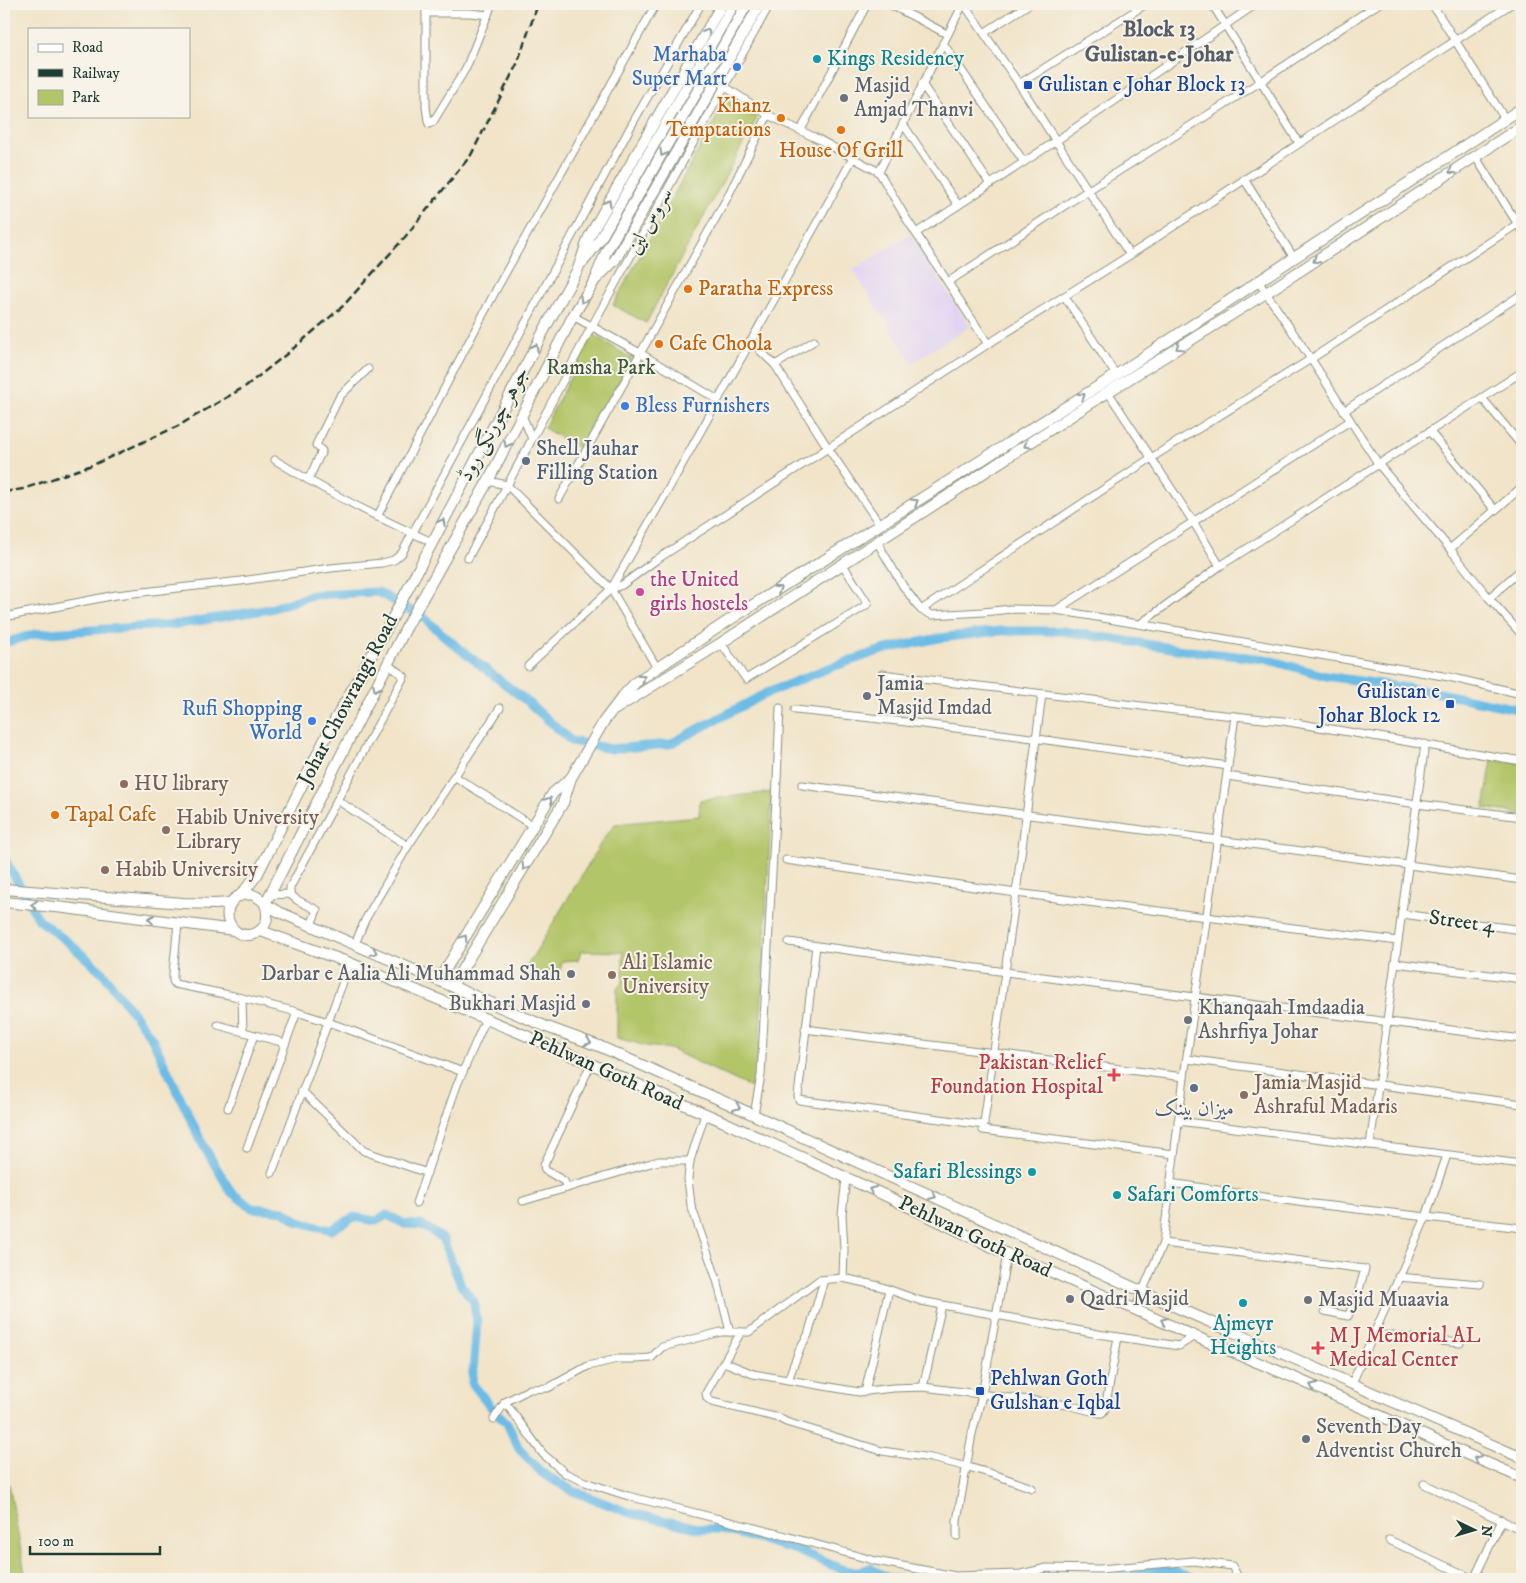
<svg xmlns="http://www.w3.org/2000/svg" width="1526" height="1583" viewBox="0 0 1526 1583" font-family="'IM FELL DW Pica',Amiri,serif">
<rect width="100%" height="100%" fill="#f7f3e8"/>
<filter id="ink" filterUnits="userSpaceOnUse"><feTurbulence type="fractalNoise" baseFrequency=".02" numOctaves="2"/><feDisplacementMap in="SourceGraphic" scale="10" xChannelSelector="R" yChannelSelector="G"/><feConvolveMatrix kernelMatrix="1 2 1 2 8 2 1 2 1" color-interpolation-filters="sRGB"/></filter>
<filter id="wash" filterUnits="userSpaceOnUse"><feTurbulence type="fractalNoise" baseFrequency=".0096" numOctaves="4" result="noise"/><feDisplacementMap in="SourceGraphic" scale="20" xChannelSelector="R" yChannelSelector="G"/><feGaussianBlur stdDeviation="1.12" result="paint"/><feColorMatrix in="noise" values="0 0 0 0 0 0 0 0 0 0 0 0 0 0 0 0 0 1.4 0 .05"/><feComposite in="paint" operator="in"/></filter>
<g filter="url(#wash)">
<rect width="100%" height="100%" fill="#f1e4c9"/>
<polygon fill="#e1d4f3" points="910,234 970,326 912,363 853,270"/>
<g fill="#b2c568" stroke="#68814e">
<polygon points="726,100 757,118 646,323 613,305"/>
<polygon points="593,334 632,359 580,449 544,428"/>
<polygon points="1492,759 1522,764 1522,814 1484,808"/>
<polygon points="772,792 759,1055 754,1089 670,1049 647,1046 617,1038 617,988 623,982 623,952 581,951 578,960 562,961 558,979 526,968 604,838 615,824 699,816 700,800"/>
<polygon points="9,1484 26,1579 4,1579 4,1486"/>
</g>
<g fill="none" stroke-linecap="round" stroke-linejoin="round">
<g stroke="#6bbbe6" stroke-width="9">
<polyline points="4,643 35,634 180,624 270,609 312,595 378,592 424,618 456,646 528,702 571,741 611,749 670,744 765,694 826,669 882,650 939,638 999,631 1063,631 1190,651 1265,659 1326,676 1434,692 1522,710"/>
<polyline points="4,858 39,920 69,943 102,972 152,1038 203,1145 231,1192 252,1208 284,1211 299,1222 331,1230 354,1217 376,1221 387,1215 405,1224 422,1225 442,1238 461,1285 474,1302 477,1322 472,1383 491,1407 507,1423 519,1449 542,1473 573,1491 630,1513 702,1529 721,1529 796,1550 841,1569 855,1572 870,1568 888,1578 898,1579"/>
<path d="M1111 1579C1139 1567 1168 1568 1196 1579"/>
</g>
</g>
</g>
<g filter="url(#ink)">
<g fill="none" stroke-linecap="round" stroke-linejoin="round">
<defs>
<g id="street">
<polyline points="426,4 426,107 428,121 429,124 433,122 466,68 492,4"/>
<polyline points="889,4 947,34"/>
<polyline points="964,4 1019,84 1130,255"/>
<polyline points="1212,4 1299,143"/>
<polyline points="1432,4 1505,119"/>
<polyline points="426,13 470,13 488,15"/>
<polyline points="984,33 1029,4"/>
<polyline points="943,43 1024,162"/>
<polyline points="922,84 990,184"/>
<polyline points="1019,84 1146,4"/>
<polyline points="724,86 768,115 818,139 879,172 906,218 988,344"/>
<polyline points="903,124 958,205"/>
<polyline points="801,130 867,4"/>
<polyline points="1475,156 1522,231"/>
<polyline points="879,172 963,4"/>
<polyline points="1244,179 1294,258"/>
<polyline points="916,233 1056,141 1256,4"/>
<polyline points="1258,281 1311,359 1379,465 1450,549 1489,598 1522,635"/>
<polyline points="948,282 1087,191 1260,82 1378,4"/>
<polyline points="1065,297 1116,375"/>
<polyline points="573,316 640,353 718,400"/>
<polyline points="750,341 775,365 828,448 880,525"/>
<polyline points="775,365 814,341"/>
<polyline points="1108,392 1194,523 1220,566"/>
<polyline points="1482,398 1522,446"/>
<polyline points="1344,411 1522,294"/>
<polyline points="1430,432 1495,510"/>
<polyline points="532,439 592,326 770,4"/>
<path d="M275 460C325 491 378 518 432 542"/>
<polyline points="308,480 322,451 316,445 340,396 368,369"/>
<polyline points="488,481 507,485 611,589 657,668"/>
<polyline points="559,499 727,198 768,115"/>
<polyline points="377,517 497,288 656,4"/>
<polyline points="877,542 903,586 921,610 932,615 983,612 1011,609 1056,610 1449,677 1522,694"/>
<polyline points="1450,549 1522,487"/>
<polyline points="468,558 532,439 522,415"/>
<polyline points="611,589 622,585 656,560 828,448 988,344 1130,255 1511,4"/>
<polyline points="1489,598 1522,569"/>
<polyline points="921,610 1151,458 1311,359 1522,221"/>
<polyline points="1056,610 1350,421"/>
<polyline points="4,617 116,595 241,581 331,568 382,563 394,560 402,553 631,126 701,4"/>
<polyline points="1140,624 1220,566 1522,372"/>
<polyline points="721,643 746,679 854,613 868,604 843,565"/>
<polyline points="528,666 611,589 669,488 853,158"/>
<polyline points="882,674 1166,709 1283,721 1522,761"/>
<polyline points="1042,694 1016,893 983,1130 1174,1154"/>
<path d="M795 710C940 724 1084 745 1228 766"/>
<polyline points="1235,716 1184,1077 1163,1243 1365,1269 1356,1300 1348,1316 1325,1311"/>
<polyline points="454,776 533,826"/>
<polyline points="1227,776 1417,804 1522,817"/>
<polyline points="802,785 1522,880"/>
<polyline points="337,800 408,846 500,708"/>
<polyline points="786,860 1016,893 1398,941"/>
<polyline points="290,894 297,900 317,910 311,925"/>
<polyline points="270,895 290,894 290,887 294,880 404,676 387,664"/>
<polyline points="1402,914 1522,930"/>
<polyline points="178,923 173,973 173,981 175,984 234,996 297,1012 328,1022 463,1072"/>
<polyline points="789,942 1086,983 1522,1039"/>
<polyline points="355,944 365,920 408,846"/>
<polyline points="816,946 798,1096 799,1100 984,1125"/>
<polyline points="1395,963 1522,979"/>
<polyline points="242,998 243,1032"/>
<polyline points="218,1025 285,1043"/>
<polyline points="805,1029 1184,1077"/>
<polyline points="1187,1059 1522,1104"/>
<polyline points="302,1091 364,1151 427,1173"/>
<polyline points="228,1108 254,1035"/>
<polyline points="705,1114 690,1161 688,1179 691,1205 717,1280 730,1332"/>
<polyline points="754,1115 761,1075 777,781 780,708"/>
<polyline points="1178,1121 1522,1164"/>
<polyline points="1370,1145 1425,744"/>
<polyline points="247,1148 297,1012"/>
<polyline points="272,1173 350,963"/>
<polyline points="1170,1183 1305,1203 1522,1228"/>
<polyline points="567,1188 564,1181 545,1170 544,1165 591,1064"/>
<polyline points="523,1201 651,1163 659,1161 690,1161"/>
<polyline points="416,1203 457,1085 486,1019"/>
<polyline points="1398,1277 1480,1284"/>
<polyline points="843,1278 844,1249 842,1215 846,1178"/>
<polyline points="1135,1309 1163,1243"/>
<polyline points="741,1332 706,1393 707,1398 712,1402 779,1418 786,1422 882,1451 931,1458 968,1467 996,1475 1032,1488"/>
<polyline points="1373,1334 1460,1343"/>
<polyline points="724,1362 753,1374 859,1392 893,1388 923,1387 1068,1405 1099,1413 1102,1413 1105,1409 1118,1337"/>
<polyline points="788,1380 800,1348 808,1335 824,1280"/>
<polyline points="1352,1383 1426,1217 1447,1155"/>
<polyline points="923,1387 942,1305"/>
<polyline points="865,1392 889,1290"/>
<polyline points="505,1402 543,1454 565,1473 585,1482 628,1496 786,1536 876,1561 955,1576 1021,1574 1047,1568 1099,1569 1194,1561 1232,1566 1239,1579"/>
<polyline points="494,1419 505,1402 530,1389 548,1388 588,1366 617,1359 635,1359 651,1358 662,1347 721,1332 749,1332 819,1280 843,1278 879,1286 921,1301 1098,1334 1179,1346 1194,1336"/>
<polyline points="1424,1484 1522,1530"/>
<polyline points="957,1536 957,1521 972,1434 982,1395 1007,1254"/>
<polyline points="1389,1540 1474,1579"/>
<polyline points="1474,1579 1502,1520"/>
</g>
<g id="secondary">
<polyline points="583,262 599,241 734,4"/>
<polyline points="597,274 607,250 747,4"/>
<polyline points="614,710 721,643 1108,392 1266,293 1522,126"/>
<polyline points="4,889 183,903 214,904 231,903"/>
<polyline points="240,896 257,875 331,727 391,621 548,323 578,269 589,237 722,4"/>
<polyline points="4,902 65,908 234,930"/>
<path d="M265 904C277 936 235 947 228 919 227 913 228 906 232 901 239 893 252 892 260 899 261 899 265 904 265 904 269 907 275 909 279 912L547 1027 599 1046 754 1115 1185 1311 1522 1458"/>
<polyline points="265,904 406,628 488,481 573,316 595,280 615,260 760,4"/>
<polyline points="261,931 350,963 520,1033 722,1121 882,1194 1007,1254 1045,1269 1194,1336 1295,1378 1464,1453 1522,1478"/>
<polyline points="439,980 553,793 571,778"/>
<polyline points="452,986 563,803 571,778 604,721 623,696 636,682 734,617 1116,375 1522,108"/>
</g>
</defs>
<use href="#street" stroke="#88907e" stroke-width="9"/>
<use href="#secondary" stroke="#88907e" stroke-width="12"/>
<use href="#street" stroke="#fff" stroke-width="7"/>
<use href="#secondary" stroke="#fff" stroke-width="10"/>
<polyline stroke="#1f3d34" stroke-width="2.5" stroke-dasharray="8 4" stroke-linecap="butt" points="4,492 23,489 95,464 178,426 246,386 288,353 343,306 405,237 471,155 517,64 538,4"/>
</g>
<defs><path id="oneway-chevron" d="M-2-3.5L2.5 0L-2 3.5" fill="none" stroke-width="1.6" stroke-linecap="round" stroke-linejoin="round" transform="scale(1.25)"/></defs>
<g stroke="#8f9e9a">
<use href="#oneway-chevron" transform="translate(707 32) rotate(-60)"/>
<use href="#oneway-chevron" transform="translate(663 153) rotate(120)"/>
<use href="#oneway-chevron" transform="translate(1452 171) rotate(147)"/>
<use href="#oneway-chevron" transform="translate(608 203) rotate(-60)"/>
<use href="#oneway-chevron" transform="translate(1316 260) rotate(147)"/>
<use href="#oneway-chevron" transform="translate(583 300) rotate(121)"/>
<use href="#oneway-chevron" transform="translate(535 347) rotate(-62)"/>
<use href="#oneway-chevron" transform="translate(1179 347) rotate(148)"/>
<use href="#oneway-chevron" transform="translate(1082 396) rotate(-33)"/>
<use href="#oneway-chevron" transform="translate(507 444) rotate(117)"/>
<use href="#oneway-chevron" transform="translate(1027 445) rotate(147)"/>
<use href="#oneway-chevron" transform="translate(915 502) rotate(-32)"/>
<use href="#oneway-chevron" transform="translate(442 522) rotate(-62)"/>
<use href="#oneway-chevron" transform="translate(778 589) rotate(-33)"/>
<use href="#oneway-chevron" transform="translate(642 678) rotate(-35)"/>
<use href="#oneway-chevron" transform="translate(376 688) rotate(117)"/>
<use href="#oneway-chevron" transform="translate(549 800) rotate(-58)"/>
<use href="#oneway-chevron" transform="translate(525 867) rotate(121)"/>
<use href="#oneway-chevron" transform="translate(34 905) rotate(-175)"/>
<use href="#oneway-chevron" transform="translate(151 919) rotate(-172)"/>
<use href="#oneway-chevron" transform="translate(464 938) rotate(-59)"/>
<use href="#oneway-chevron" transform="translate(374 952) rotate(23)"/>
<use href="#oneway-chevron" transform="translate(588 1042) rotate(20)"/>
<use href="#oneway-chevron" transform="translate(737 1107) rotate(24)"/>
<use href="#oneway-chevron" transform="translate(872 1190) rotate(-156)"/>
<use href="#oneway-chevron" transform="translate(933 1196) rotate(24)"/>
<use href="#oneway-chevron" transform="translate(1164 1321) rotate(-156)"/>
<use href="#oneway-chevron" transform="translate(1313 1386) rotate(-156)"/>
<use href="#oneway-chevron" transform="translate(1477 1459) rotate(-157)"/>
</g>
</g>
<g fill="#0f9aa8" stroke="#f7f3e8" stroke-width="2">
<circle cx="817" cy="59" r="5"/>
<circle cx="1032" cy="1172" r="5"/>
<circle cx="1117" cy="1195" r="5"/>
<circle cx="1243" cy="1303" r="5"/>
</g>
<g fill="#3f7fe0" stroke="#f7f3e8" stroke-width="2">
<circle cx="737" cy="67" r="5"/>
<circle cx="625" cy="406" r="5"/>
<circle cx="312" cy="721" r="5"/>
</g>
<g fill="#1a4fb4" stroke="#f7f3e8" stroke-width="2">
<rect x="1023" y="80" width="10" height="10" rx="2.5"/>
<rect x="1445" y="699" width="10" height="10" rx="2.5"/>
<rect x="975" y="1386" width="10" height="10" rx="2.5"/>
</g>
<g fill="#6b7280" stroke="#f7f3e8" stroke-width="2">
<circle cx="844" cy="98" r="5"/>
<circle cx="867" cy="696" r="5"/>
<circle cx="571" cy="974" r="5"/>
<circle cx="586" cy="1004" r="5"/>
<circle cx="1188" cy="1020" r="5"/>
<circle cx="1070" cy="1299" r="5"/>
<circle cx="1308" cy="1300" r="5"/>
<circle cx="1306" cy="1439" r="5"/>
</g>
<g fill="#e8710a" stroke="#f7f3e8" stroke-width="2">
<circle cx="781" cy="118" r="5"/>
<circle cx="841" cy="130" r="5"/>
<circle cx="688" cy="289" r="5"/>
<circle cx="659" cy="344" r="5"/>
<circle cx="55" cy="815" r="5"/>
</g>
<g fill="#5c6f8a" stroke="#f7f3e8" stroke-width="2">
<circle cx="526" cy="461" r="5"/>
<circle cx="1194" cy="1088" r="5"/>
</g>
<circle fill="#d1479c" stroke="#f7f3e8" stroke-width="2" cx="640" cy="592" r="5"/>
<g fill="#8d6e63" stroke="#f7f3e8" stroke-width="2">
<circle cx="124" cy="784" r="5"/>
<circle cx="166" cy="830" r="5"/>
<circle cx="105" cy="870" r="5"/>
<circle cx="612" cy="975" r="5"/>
<circle cx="1244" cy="1095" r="5"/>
</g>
<g fill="#e0444e" stroke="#f7f3e8" stroke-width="2">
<path d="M1111.5 1067.5h5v5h5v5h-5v5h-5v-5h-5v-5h5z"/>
<path d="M1315.5 1340.5h5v5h5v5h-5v5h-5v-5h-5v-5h5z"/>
</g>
<g text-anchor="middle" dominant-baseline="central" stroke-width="4" stroke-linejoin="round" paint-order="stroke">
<g font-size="21" fill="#366cbe" stroke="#f7f3e8" text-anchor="end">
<text x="727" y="55">Marhaba<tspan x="727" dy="24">Super Mart</tspan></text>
<text x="635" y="406" text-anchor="start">Bless Furnishers</text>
<text x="302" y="709">Rufi Shopping<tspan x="302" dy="24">World</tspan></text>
</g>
<g font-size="21" fill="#0d838f" stroke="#f7f3e8" text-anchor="start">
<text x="827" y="59">Kings Residency</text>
<text x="1022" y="1172" text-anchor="end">Safari Blessings</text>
<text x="1127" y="1195">Safari Comforts</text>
<text x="1243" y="1324" text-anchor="middle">Ajmeyr<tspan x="1243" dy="24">Heights</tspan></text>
</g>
<g font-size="21" fill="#164399" stroke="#f7f3e8" text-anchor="start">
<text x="1038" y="85">Gulistan e Johar Block 13</text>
<text x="1440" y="692" text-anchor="end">Gulistan e<tspan x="1440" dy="24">Johar Block 12</tspan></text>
<text x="990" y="1379">Pehlwan Goth<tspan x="990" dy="24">Gulshan e Iqbal</tspan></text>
</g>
<g font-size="21" fill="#5b616d" stroke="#f7f3e8" text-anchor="start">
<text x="854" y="86">Masjid<tspan x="854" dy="24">Amjad Thanvi</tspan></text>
<text x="877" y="684">Jamia<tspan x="877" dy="24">Masjid Imdad</tspan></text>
<text x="561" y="974" text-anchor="end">Darbar e Aalia Ali Muhammad Shah</text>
<text x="576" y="1004" text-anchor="end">Bukhari Masjid</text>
<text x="1198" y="1008">Khanqaah Imdaadia<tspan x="1198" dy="24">Ashrfiya Johar</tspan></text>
<text x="1080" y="1299">Qadri Masjid</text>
<text x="1318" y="1300">Masjid Muaavia</text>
<text x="1316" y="1427">Seventh Day<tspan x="1316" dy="24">Adventist Church</tspan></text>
</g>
<g font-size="21" fill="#c56008" stroke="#f7f3e8" text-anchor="start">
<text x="771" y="106" text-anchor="end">Khanz<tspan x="771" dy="24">Temptations</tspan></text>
<text x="841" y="151" text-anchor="middle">House Of Grill</text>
<text x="698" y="289">Paratha Express</text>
<text x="669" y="344">Cafe Choola</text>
<text x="65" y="815">Tapal Cafe</text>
</g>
<g font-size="21" fill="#1f3d34" stroke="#f7f3e8">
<text transform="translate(650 221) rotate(-61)">سروس لین</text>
<text transform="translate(494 424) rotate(-62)">جوہر چورنگی روڈ</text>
<text transform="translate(348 700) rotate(-62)">Johar Chowrangi Road</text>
<text transform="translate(1462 922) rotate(8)">Street 4</text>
<text transform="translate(606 1071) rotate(24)">Pehlwan Goth Road</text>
<text transform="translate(975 1237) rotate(25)">Pehlwan Goth Road</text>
</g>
<g font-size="21" fill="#3c583e" stroke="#f7f3e8">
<text x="601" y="368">Ramsha Park</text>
</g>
<g font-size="21" fill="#4e5e75" stroke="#f7f3e8" text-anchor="start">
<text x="536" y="449">Shell Jauhar<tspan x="536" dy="24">Filling Station</tspan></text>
<text x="1194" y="1109" text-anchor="middle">میزان بینک</text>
</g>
<g font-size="21" fill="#b23c85" stroke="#f7f3e8" text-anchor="start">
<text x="650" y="580">the United<tspan x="650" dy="24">girls hostels</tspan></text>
</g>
<g font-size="21" fill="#785e54" stroke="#f7f3e8" text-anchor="start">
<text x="134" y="784">HU library</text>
<text x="176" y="818">Habib University<tspan x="176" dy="24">Library</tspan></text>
<text x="115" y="870">Habib University</text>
<text x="622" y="963">Ali Islamic<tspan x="622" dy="24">University</tspan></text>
<text x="1254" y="1083">Jamia Masjid<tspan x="1254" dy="24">Ashraful Madaris</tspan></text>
</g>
<g font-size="21" fill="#be3a42" stroke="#f7f3e8" text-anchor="end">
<text x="1103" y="1063">Pakistan Relief<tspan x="1103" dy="24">Foundation Hospital</tspan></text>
<text x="1329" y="1336" text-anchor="start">M J Memorial AL<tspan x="1329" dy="24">Medical Center</tspan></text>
</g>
<g font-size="22" font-weight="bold" fill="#575c69" stroke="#f7f3e8">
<text x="1159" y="29">Block 13<tspan x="1159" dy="25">Gulistan-e-Johar</tspan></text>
</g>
</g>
<rect width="1526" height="1583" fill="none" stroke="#f7f3e8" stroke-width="20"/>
<rect x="28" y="28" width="162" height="90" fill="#f7f3e8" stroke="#a1aaa0"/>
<rect x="38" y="44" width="25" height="8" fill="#ffffff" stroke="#a1aaa0"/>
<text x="72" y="52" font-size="15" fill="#1f3d34">Road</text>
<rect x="38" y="69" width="25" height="8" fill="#1f3d34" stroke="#a1aaa0"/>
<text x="72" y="78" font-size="15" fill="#1f3d34">Railway</text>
<rect x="38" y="90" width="25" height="15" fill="#b2c568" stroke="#a1aaa0"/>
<text x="72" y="102" font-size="15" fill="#1f3d34">Park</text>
<g transform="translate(1474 1530) rotate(95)" stroke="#f7f3e8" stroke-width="4" paint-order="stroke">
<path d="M0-4L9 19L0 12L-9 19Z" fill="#1f3d34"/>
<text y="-8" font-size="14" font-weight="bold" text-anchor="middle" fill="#1f3d34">N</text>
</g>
<path d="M30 1546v8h130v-8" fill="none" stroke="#1f3d34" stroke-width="2.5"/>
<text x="38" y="1546" font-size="15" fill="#1f3d34" stroke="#f7f3e8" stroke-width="4" paint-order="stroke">100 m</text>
</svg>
